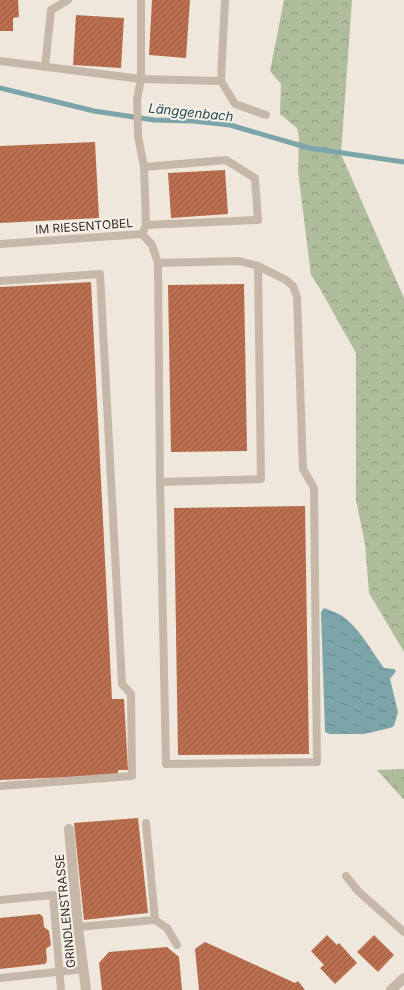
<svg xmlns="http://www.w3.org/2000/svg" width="404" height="990" viewBox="0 0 404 990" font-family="Inter,sans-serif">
<defs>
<pattern id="forest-crowns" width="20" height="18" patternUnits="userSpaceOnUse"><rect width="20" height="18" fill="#b0bd9d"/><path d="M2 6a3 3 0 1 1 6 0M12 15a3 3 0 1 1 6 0" fill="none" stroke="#909a80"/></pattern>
<pattern id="water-ripples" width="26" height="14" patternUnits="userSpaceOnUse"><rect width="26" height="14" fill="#7da5a9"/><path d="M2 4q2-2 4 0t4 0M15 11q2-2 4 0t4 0" fill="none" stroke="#67878a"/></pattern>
<pattern id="building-hatch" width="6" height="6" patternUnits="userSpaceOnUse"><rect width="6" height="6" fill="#ba6f4f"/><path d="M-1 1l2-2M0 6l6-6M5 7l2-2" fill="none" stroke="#985b42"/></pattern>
</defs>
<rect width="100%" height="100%" fill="#efe7dc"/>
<g fill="url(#forest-crowns)">
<polygon points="284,0 352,0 341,154 404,298 404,652 369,593 365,544 356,500 356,353 319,287 311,275 298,171 299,138 297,128 280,114 281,84 270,71"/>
<polygon points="404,769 404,800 377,770"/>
</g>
<path fill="url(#water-ripples)" d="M324 608C331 611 340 613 346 619 362 632 372 652 384 668L394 669 396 671 390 679 398 712 394 726 390 728 364 734H330L325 732 321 612Z"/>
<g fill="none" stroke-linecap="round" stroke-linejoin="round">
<polyline stroke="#7da5a9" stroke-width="5" points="0,88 94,111 154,120 193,121 230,125 309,148 404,162"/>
</g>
<g fill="url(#building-hatch)">
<polygon points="0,0 18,0 19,17 13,18 13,31 0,31"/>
<polygon points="152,0 190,0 186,58 149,55"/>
<polygon points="76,15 124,18 121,68 73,65"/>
<polygon points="95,142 99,218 0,223 0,146"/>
<polygon points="225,170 228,214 171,218 168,173"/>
<polygon points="91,282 112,699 124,699 128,770 118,770 118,775 0,780 0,287"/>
<polygon points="244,284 247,451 171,452 168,285"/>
<polygon points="305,506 309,754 178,755 174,508"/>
<polygon points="138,818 148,913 84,920 74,823"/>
<polygon points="40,914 43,917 44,927 49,931 51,945 46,949 47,961 45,964 0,969 0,918"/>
<polygon points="327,935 337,945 339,943 357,963 335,984 320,968 324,965 311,951"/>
<polygon points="374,935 394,955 378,972 357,952"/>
<polygon points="205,942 295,983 298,981 305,990 199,990 195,949"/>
<polygon points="167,947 179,957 182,990 102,990 99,963 109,952"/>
</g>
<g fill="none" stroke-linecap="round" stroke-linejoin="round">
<g stroke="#c6b8a9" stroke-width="8">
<polyline points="0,61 141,79 221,81 225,0"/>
<polyline points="45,67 51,10 68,0"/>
<polyline points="221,81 235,104 266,115"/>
<polyline points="144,167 226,160 255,178 258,220 146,225"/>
<polyline points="142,234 152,245 158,263 160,482 166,764 317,762 314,488 303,469 297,297 293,286 286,280 258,266 239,261 158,263"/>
<polyline points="0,244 142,234 146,225 144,167 138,136 137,99 141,79 141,0"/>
<polyline points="160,482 261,479 258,266"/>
<polyline points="0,786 132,776 131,694 122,684 100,274 0,281"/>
<polyline points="146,823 155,920"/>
<polyline points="346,876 358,891 404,932"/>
<polyline points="0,900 53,895 61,990"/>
<polyline points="78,927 155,920 167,928 177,945"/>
<polyline points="0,978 84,969"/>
</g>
<polyline stroke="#c6b8a9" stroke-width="10" points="69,829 78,927 86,990"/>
<polyline stroke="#c6b8a9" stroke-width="10" points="391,990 404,978"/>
</g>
<g text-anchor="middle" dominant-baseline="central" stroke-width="4" stroke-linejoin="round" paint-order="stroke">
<g font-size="12" fill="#342c28" stroke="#f7f1e7">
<text transform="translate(84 226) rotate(-4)">IM RIESENTOBEL</text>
<text transform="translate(65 911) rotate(-96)">GRINDLENSTRASSE</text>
</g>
<g font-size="13" font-style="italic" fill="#224b51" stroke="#f7f1e7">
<text transform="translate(191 112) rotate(6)">Länggenbach</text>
</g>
</g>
</svg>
